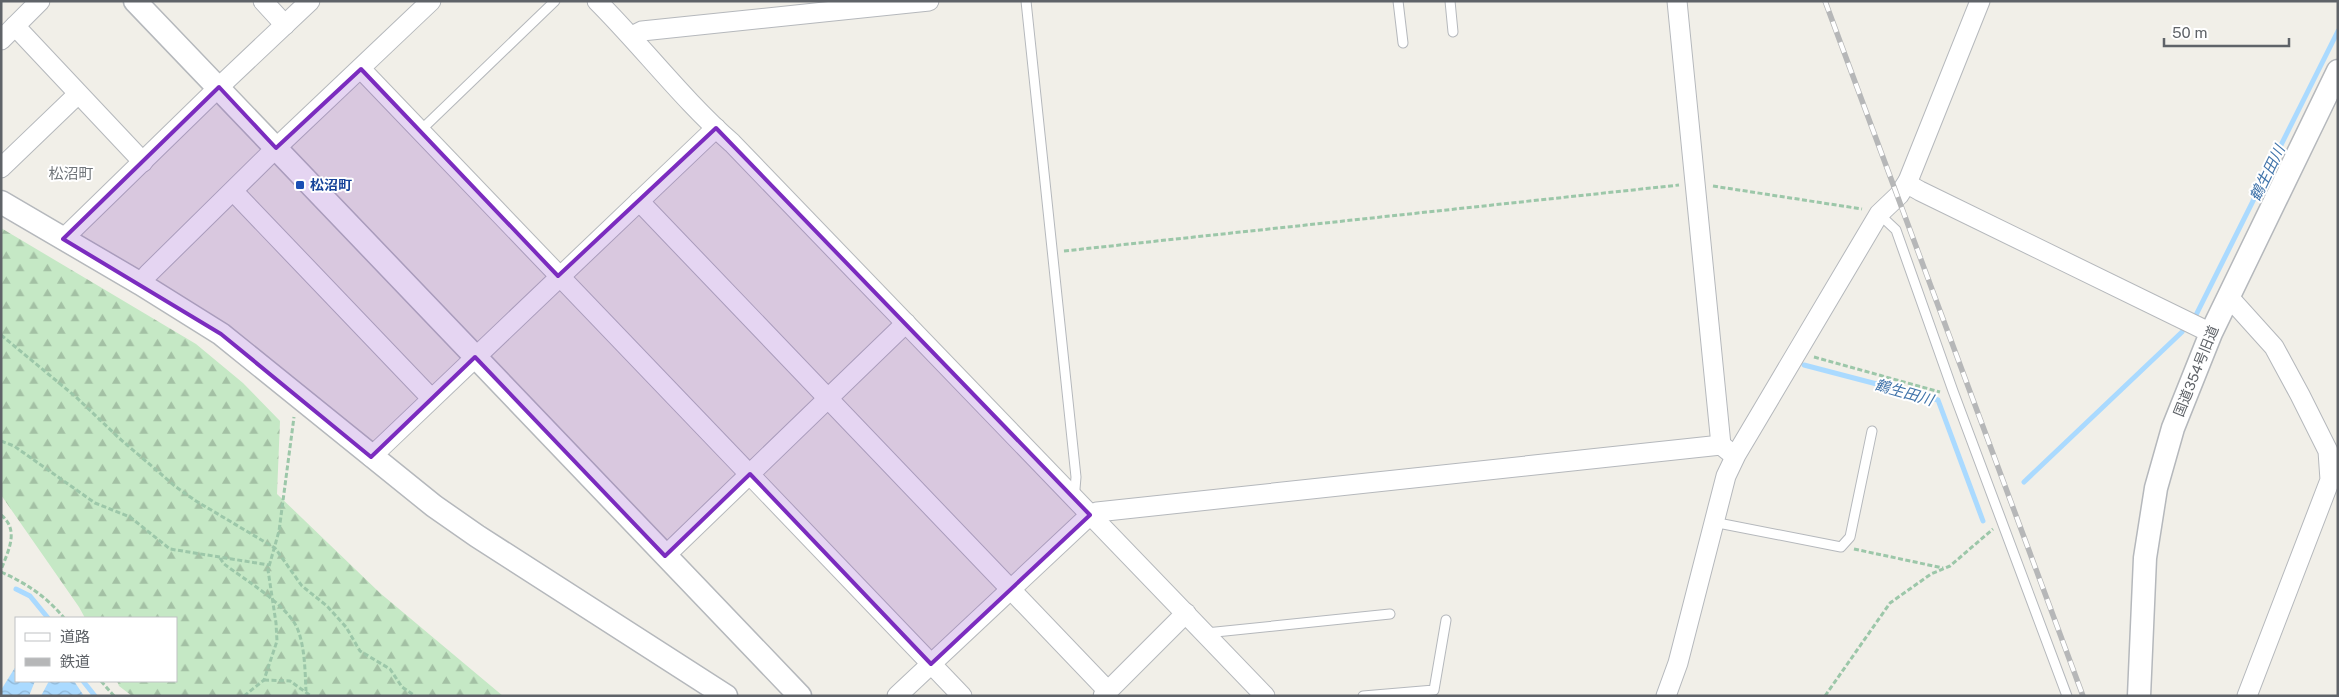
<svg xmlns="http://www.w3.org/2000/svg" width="2339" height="697" viewBox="0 0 2339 697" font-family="'Public Sans','Noto Sans JP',sans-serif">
<defs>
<pattern id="forest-firs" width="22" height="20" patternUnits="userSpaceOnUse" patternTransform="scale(1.25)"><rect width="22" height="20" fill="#c5e8c5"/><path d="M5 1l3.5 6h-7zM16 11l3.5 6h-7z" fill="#a3c0a4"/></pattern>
<pattern id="water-waves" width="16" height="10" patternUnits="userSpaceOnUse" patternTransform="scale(1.25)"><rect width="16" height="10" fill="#aadaff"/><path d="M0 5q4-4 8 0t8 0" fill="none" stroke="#8eb4d2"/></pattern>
</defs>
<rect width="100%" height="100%" fill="#f1efe8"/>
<polygon fill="url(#forest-firs)" points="1,228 196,344 243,383 280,421 277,494 380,593 503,696 132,696 119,686 117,681 176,681 176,618 85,618 79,607 1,495"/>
<g fill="url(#water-waves)">
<polygon points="16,666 16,681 35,681 29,696 1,696 1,690"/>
<polygon points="49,681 74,681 84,696 41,696"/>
</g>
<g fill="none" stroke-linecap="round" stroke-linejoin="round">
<g stroke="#aadaff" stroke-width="5">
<polyline points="2196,315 2338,31"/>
<polyline points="1804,365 1938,400 1983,521"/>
<polyline points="2024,482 2182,332"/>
<polyline points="16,589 30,596 48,618"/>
<polyline points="83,681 95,696"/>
</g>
<defs>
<g id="service">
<polyline points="1026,1 1076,477 1075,489 1072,497"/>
<polyline points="1398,1 1403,43"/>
<polyline points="1450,1 1453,32"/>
<polyline points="420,131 555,1"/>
<polyline points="1879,214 1896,230 1953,391 2067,696"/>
<polyline points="1713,522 1841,547 1850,537 1872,431"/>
<polyline points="1206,633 1390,614"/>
<polyline points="1363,696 1434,690 1446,620"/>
</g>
<g id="minor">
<polyline points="263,1 285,25"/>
<path d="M597 1C643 47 683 100 732 143L1265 696"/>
<polyline points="1677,1 1721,445 1731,453"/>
<polyline points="15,26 143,162"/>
<polyline points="632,36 642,31 929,1"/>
<polyline points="1,40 40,1"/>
<polyline points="361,69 962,696"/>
<polyline points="1,168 78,94"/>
<polyline points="1908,181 1913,187 1920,191 2211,333"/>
<polyline points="234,192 431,398"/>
<polyline points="639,201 1108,691"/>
<polyline points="63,239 219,87 310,1"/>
<polyline points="141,284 148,274 276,148 431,1"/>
<polyline points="2228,296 2274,347 2300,395 2328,451 2330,480 2247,696"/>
<polyline points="371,457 716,128"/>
<polyline points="665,556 906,323"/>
<polyline points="897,696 1090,515 1097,512 1721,445"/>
<polyline points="1103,696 1186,613"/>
<polyline points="1666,696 1678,663 1726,476 1736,455 1879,214 1899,195 1908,181 1980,1"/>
</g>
<g id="tertiary">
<polyline points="135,1 800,696"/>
<polyline points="1,202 141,284 221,334 434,506 477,536 726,696"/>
<polyline points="2139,696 2145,558 2156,488 2173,428 2211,333 2338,71"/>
</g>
</defs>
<use href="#service" stroke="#b5b8bc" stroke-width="11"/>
<use href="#minor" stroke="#b5b8bc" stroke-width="21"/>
<use href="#tertiary" stroke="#b5b8bc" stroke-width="25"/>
<g stroke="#9cc7a9" stroke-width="3" stroke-dasharray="5 2.5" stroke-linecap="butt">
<polyline points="1713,186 1862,209"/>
<polyline points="1064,251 1679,185"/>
<polyline points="1,335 76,397 119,438 176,487 196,501 275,548 302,586 327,606 346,627 360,651 390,669 402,687 415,696"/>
<polyline points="1814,357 1940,392"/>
<polyline points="1,441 14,446 95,503 130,517 170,549 269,565"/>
<path d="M1 515C20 530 8 551 1 570"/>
<polyline points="1854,549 1943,568"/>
<path d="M220 558 224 564C244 579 289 606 298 630 305 649 305 671 306 691"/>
<path d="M1 572C26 583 47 597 64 618"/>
<polyline points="264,680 290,681 311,696"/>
<polyline points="101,681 114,696"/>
<polyline points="244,696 264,680 277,641 276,623 268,570 279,531 294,417"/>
<polyline points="1825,696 1890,603 1931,574 1950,566 1993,529"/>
</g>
<use href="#service" stroke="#fff" stroke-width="9"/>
<use href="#minor" stroke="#fff" stroke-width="19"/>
<use href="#tertiary" stroke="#fff" stroke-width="22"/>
<defs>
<polyline id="rail" points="1825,1 2083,696"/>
</defs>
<use href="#rail" stroke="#b6b7b8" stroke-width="5.5"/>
<use href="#rail" stroke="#fff" stroke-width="4" stroke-dasharray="11" stroke-linecap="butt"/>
</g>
<path fill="#7b2cbf" fill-opacity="0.2" stroke="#7b2cbf" stroke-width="4" stroke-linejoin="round" d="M361 69 558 276 716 128 1090 515 931 664 750 474 665 556 475 357 371 457 221 334 63 239 219 87 276 148Z"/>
<rect fill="#1a4fb4" stroke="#fff" stroke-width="2" x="295" y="180" width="10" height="10" rx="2.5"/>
<g text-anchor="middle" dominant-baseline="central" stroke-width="4" stroke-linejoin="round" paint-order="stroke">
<g font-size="14" font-weight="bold" fill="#164399" stroke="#fff" text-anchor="start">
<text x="310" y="185">松沼町</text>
</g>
<g font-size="14" fill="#5f6368" stroke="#fff">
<text transform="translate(2196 371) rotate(-68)">国道354号旧道</text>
</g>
<g font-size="15" fill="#70757a" stroke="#fff">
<text x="71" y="173">松沼町</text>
</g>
<g font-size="15" font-style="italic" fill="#4174aa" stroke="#fff">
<text transform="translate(2267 173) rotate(-64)">鶴生田川</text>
<text transform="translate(1904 392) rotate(16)">鶴生田川</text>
</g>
</g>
<rect width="2339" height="697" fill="none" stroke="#5f6368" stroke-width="5"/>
<rect x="15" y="617" width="162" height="65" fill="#ffffff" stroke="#bfc1c3"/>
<rect x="25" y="633" width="25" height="8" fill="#ffffff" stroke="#bfc1c3"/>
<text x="60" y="642" font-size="15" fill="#5f6368">道路</text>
<rect x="25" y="658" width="25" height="8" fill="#b6b7b8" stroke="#bfc1c3"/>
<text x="60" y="667" font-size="15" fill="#5f6368">鉄道</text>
<path d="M2164 38v8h125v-8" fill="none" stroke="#5f6368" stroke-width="2.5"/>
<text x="2172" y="38" font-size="15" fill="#5f6368" stroke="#ffffff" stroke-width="4" paint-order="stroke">50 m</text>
</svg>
